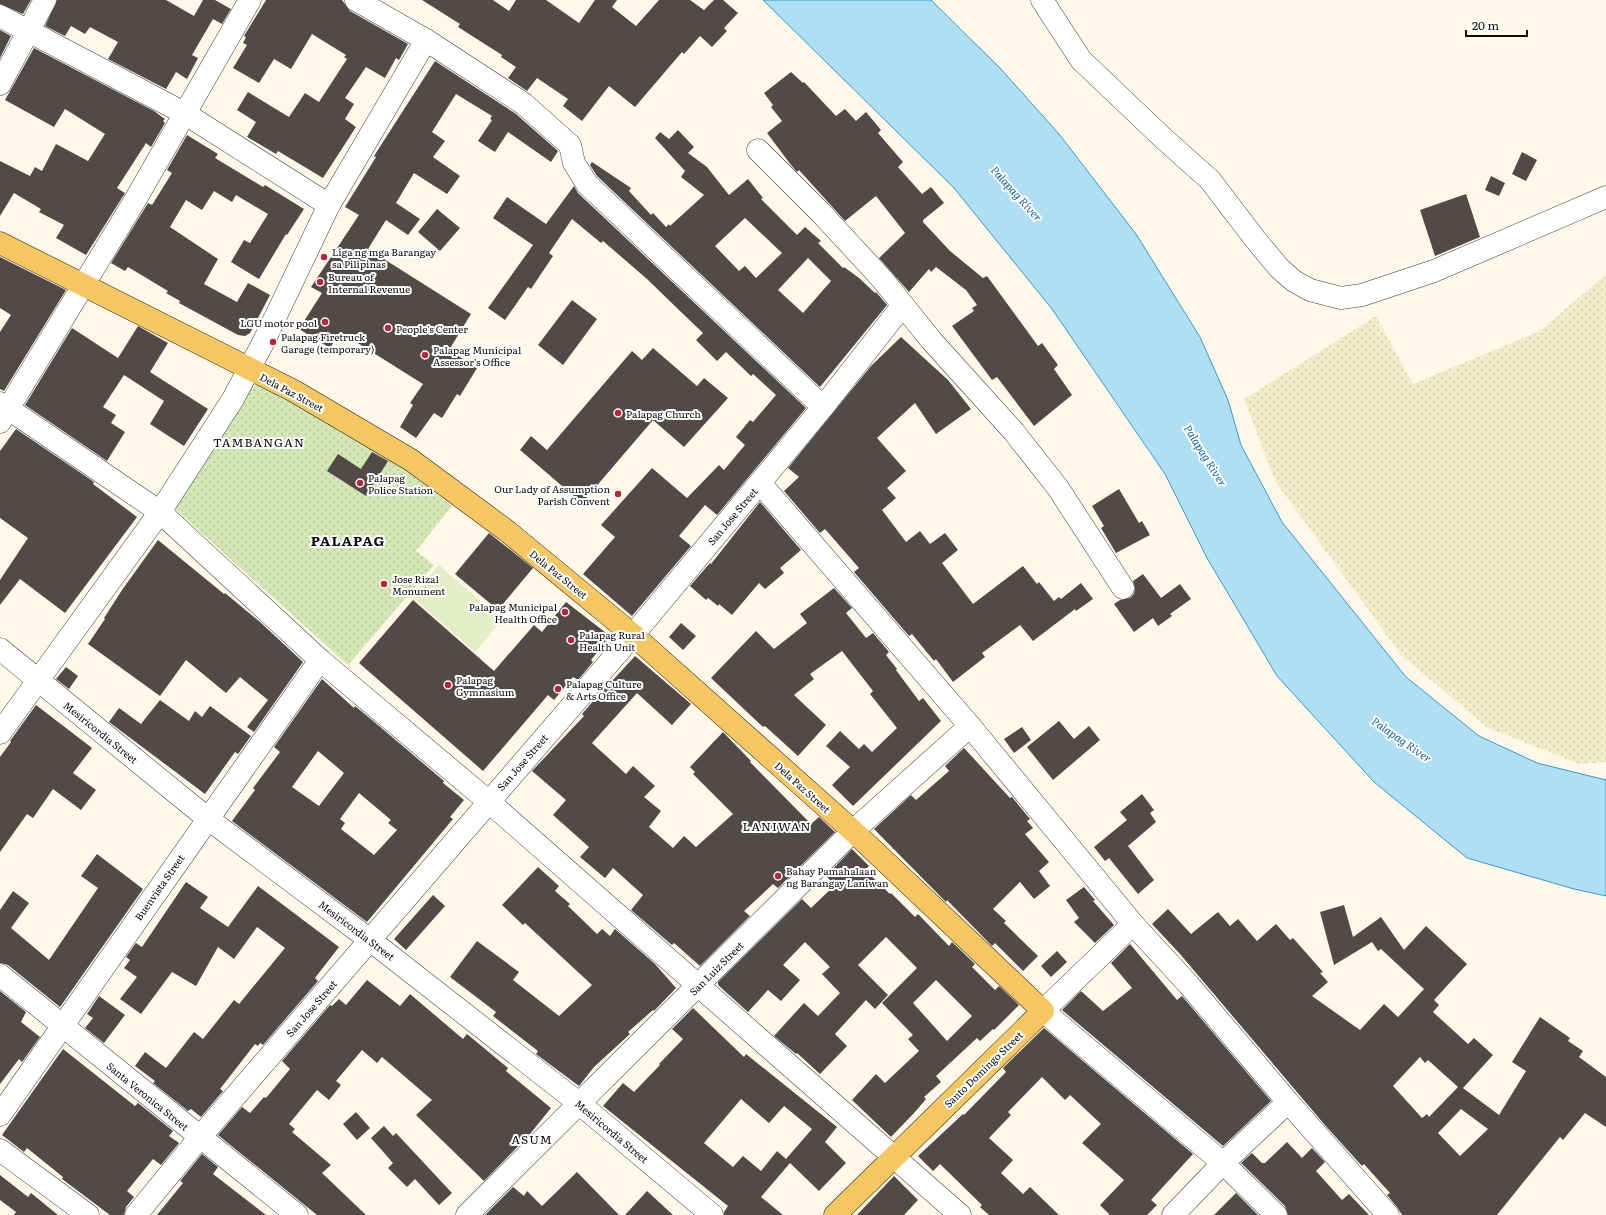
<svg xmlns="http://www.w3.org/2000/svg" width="1606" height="1215" viewBox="0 0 1606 1215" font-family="Literata,serif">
<defs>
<pattern id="farmland-dots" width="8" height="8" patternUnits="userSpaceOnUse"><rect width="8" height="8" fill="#f3ecc9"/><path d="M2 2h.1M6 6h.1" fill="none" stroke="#cfc9ab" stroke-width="1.8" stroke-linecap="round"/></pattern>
<pattern id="park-dots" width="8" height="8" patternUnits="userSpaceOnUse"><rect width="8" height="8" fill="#d2e7b3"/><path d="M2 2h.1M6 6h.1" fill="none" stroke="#b3c599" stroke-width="1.8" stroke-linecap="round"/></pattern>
</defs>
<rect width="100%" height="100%" fill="#fff8e8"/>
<polygon fill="url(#farmland-dots)" points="1606,274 1606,762 1579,764 1488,728 1401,655 1275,481 1244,399 1376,316 1413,384 1540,331"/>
<polygon fill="url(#park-dots)" points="258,384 269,384 391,459 452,506 416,551 434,565 348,665 175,509 250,390"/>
<polygon fill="#e3eec5" points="439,565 502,620 475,652 412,597"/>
<polygon fill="#aedff4" stroke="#379ac9" points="763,0 931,0 1000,68 1059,134 1136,234 1200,337 1228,400 1241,445 1282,522 1406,677 1479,736 1537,763 1606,780 1606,896 1574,889 1467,858 1374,782 1277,676 1207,558 1165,474 1052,309 954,188"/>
<g fill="#524a47" fill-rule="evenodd">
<polygon points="0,0 31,0 23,14 0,4"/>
<polygon points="57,0 166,0 194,16 203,0 215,0 231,9 222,24 213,19 192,55 198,58 187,79 176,72 166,89 108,59 118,42 90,27 85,34 71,26 65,36 45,26"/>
<polygon points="266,0 342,0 350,11 408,44 399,60 396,58 385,78 366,67 345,98 354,104 345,119 356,127 323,178 278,151 276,154 247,137 256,122 237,110 248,92 289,117 305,93 319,102 347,59 344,57 346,55 312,34 291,69 274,59 259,83 233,68 247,45 243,43 246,37 244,36"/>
<polygon points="422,0 493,0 509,11 516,0 546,0 579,23 595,0 617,0 612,7 636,26 659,0 690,0 704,10 714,0 723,0 738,13 724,28 727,31 712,47 700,36 684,54 682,52 635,107 609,86 582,121 563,106 568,99 537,78 527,91 508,78 516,67 501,57 502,55 458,27 460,24"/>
<polygon points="0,30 11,36 0,58"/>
<polygon points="34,48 154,111 165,119 163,121 165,123 151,147 146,143 117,188 125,193 86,255 56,238 64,225 39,212 41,209 14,193 0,216 0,161 30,176 35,167 42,171 56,144 88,161 105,134 65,109 54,127 5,100"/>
<polygon points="435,61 516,114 558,151 551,162 508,132 495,152 478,141 492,120 490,119 492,116 456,94 432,132 445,141 433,157 460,176 447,194 414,173 396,203 420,219 408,235 386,220 368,249 471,314 449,350 477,368 460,396 457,394 442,418 434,413 416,438 400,427 413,405 410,403 423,384 340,332 330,348 299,329 322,293 311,287 359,215 345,207 376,157 374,156"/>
<polygon points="791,72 803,83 804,82 836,116 845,109 856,121 866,112 881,130 878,133 903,162 898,167 922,194 931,187 944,203 923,220 923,222 950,251 983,278 987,276 1038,346 1042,343 1058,365 1054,369 1072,395 1034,426 997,377 992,380 952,326 974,311 972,308 977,305 966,290 936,267 931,272 929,269 909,292 879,258 905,233 876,196 845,221 799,170 797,172 791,165 767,133 782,121 771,107 773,105 764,93"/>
<path d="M678 130 694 147 688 153 707 167 729 195 748 179 763 198 761 199 797 235 805 227 821 241 818 243 843 268 844 267 859 278 875 293 876 292 887 305 820 387 597 176 590 165 592 162 631 188 629 191 651 215 653 213 666 227 669 224 670 226 704 195 681 177 685 171 655 138 660 132 669 139ZM745 218 782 253 756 278 745 266 739 271 715 246ZM808 258 831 281 803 313 778 290Z"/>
<polygon points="187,135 218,154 215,158 263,187 265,185 304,209 287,235 286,234 259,279 231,262 244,240 250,243 268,214 236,195 232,202 214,191 202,210 186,200 170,227 218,259 204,284 237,302 248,283 270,295 250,333 245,336 238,335 179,303 180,301 166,293 168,291 128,267 125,271 111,263 148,203 152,205 172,173 167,170"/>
<polygon points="1522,152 1537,160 1526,181 1512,174"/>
<polygon points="1491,176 1505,183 1499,196 1485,190"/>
<polygon points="574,186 578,193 806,408 717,515 705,505 679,536 691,546 632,616 583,574 615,537 601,525 652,468 687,498 719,465 724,470 745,445 736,437 750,420 753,422 776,395 753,374 751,376 726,352 717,361 696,340 703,333 680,311 647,279 603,241 601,243 572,219 549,253 553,256 531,289 528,287 505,320 488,308 533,245 493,218 507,197 546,224"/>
<polygon points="1466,194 1480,237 1435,256 1420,210"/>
<polygon points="437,209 460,228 440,251 418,232"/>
<polygon points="0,257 66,290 4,391 0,389 0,332 11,315 0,308"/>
<polygon points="572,300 597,319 563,365 538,345"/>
<polygon points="138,326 168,343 150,372 208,409 184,446 150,424 164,401 124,375 103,407 116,415 111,423 125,432 107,461 25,405 72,328 118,358"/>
<polygon points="901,337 948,380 971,409 936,434 915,403 877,438 906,471 887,488 896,498 882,510 906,542 920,531 930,544 945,533 958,550 942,563 973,604 1023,566 1037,584 1039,582 1054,601 1059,597 1061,599 1081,583 1093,599 1076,611 1075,609 1033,641 1020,625 982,653 985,657 953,682 936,659 934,661 912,634 909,636 854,572 859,568 825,529 820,533 784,491 799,477 788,468 871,366"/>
<polygon points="653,348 697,386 704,378 728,398 684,447 653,420 582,503 520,450 531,436 547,450 632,351 642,360"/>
<polygon points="16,429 94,482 93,484 137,517 65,613 20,579 0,605 0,580 28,538 0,518 0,451"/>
<polygon points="372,452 388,461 366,496 327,471 338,454 361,469"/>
<polygon points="1119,489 1139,523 1142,521 1150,535 1116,553 1101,528 1104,526 1092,506"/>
<polygon points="760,502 801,550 780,568 784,573 765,589 759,583 732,615 719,604 718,606 708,598 706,600 690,586 710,563 711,564"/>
<polygon points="489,533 533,568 498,610 455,574"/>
<polygon points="158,540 224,594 225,593 260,622 303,662 254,732 247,727 268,700 240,677 226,693 186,660 160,696 88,644 105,619 104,618 122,590"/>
<polygon points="1143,574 1161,598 1180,584 1191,599 1170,614 1172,616 1158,626 1153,618 1134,632 1114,604 1120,600 1130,598 1134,594 1135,588 1133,581"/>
<polygon points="834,588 852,608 846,613 866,638 873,633 889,652 886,655 897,669 896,670 919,701 923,698 941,721 853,806 832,785 850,767 826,746 840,731 859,749 864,744 872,752 897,728 870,694 873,691 842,651 810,674 814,679 794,695 826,725 798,756 765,726 763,727 711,678 756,631 774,649 807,623 800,614"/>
<polygon points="413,600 494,671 534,625 542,632 566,602 610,636 591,660 593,662 578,680 573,677 554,700 548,695 483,771 359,663"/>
<polygon points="681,623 696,636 683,650 669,637"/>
<polygon points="635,656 691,704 672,725 637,693 592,743 626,774 633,766 655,786 644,797 661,811 649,827 673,848 684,836 696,847 733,814 693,774 695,772 690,767 723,732 751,761 750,762 811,824 819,817 835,832 778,888 773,884 744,911 750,916 700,966 674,943 672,945 631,910 643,895 613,868 605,878 580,857 589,847 553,815 566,800 532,771 584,716 582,714 612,679 613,680"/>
<polygon points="66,667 78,676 69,689 56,679"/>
<path d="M322 679 354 708 355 706 372 720 444 781 443 783 464 800 450 817 453 819 367 922 232 821 255 790 253 788 280 752 274 747ZM318 751 344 773 319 806 292 787ZM359 793 391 820 388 823 397 830 374 855 341 829 345 823 340 819Z"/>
<polygon points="160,700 189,721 195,711 202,717 210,706 251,736 238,754 235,752 205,794 109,722 119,708 141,724"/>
<polygon points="36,705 92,748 73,773 96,790 81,810 53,789 33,818 27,814 0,852 0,757 11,742 10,741"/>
<polygon points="1059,721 1074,739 1089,726 1100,740 1053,780 1027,747"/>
<polygon points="1022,727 1031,740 1014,753 1004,739"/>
<polygon points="964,748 1010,798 1012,797 1030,819 1027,821 1033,828 1025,834 1049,862 1039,871 1050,886 1034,899 1020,882 993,909 1006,921 1004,923 1038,956 1023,971 995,943 992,946 947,900 946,902 942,898 874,829 911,795 916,800 949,771 945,766"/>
<polygon points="1142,794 1154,810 1150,813 1156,822 1128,846 1154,880 1138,894 1109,858 1105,861 1094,847 1127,820 1120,812"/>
<path d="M852 849 869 866 865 870 890 894 891 893 915 917 918 914 949 946 952 942 975 964 972 967 995 990 999 986 1019 1005 994 1030 993 1029 980 1041 977 1038 936 1076 941 1082 924 1097 926 1099 915 1112 891 1137 852 1100 876 1074 885 1083 919 1051 908 1039 913 1035 882 1003 917 968 886 937 858 965 888 995 875 1009 866 1000 835 1034 847 1046 820 1074 797 1053 796 1054 774 1036 804 1003 818 1016 840 993 822 974 830 967 805 942 783 965 800 980 781 1001 768 990 748 1012 718 985V982L802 899 811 908 835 885 826 876ZM936 980 972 1016 947 1041 913 1003Z"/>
<polygon points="97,854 143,889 60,1007 8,965 0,963 0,910 13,891 29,903 11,928 49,960 98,888 81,876"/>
<polygon points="538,867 559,886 555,891 570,904 568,906 597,934 602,929 610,936 615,929 655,964 676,988 654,1011 653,1010 628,1032 630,1034 594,1067 579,1086 536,1054 538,1051 493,1016 496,1012 450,977 477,941 519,972 513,980 559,1016 592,985 525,923 523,925 502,905"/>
<polygon points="186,882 208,897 200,908 228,927 258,886 339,947 315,978 318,981 263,1045 260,1043 258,1046 255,1044 220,1089 223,1091 201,1117 191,1109 188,1111 153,1083 155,1081 135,1066 145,1052 166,1068 194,1032 203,1039 234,1000 239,1004 285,948 257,927 234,959 218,947 196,986 172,972 141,1014 120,999 137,977 124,968 130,960 126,957 136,943 142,947"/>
<polygon points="1084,887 1095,900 1093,901 1114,925 1095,943 1074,922 1079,918 1066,900"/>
<polygon points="433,895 445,906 406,950 394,939"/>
<path d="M1344 905 1353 937 1381 917 1404 950 1426 926 1467 964 1434 1000 1439 1005 1433 1012 1468 1044 1474 1038 1493 1055 1463 1088 1499 1115 1526 1071 1512 1062 1540 1017 1570 1038 1568 1041 1583 1051 1579 1057 1606 1077V1127L1585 1113 1563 1140 1560 1137 1497 1215H1402L1397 1207 1387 1195 1390 1193 1380 1182 1364 1164 1362 1166 1324 1124 1180 954 1152 924 1168 909 1191 934 1218 912 1230 926 1238 919 1257 941 1276 924 1290 940 1293 938 1323 972 1320 973 1328 982 1312 996 1360 1030 1384 1004 1398 1017 1424 989 1381 949 1378 951 1372 942 1334 965 1320 912ZM1420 1057 1425 1063 1428 1060 1458 1087 1429 1117 1427 1114 1422 1118 1393 1086ZM1461 1109 1488 1129 1460 1156 1438 1133Z"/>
<polygon points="1130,944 1177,1000 1182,996 1271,1101 1223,1146 1062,1010 1081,991 1103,1011 1132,988 1111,963"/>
<polygon points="1057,951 1067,962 1051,977 1041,966"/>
<polygon points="367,980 400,1006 410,994 463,1039 467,1034 508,1068 506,1071 551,1108 530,1134 484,1181 416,1115 432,1100 382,1057 377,1063 362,1050 336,1081 341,1085 329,1100 317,1090 289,1124 295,1129 292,1132 331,1165 322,1173 366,1215 317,1215 218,1135 242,1107 250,1113 264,1097 266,1098 290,1069 282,1061 330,1005 332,1006 339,999 346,1005"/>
<polygon points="0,991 26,1012 21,1022 40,1037 22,1062 19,1059 0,1084"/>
<polygon points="99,996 125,1015 104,1043 85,1028 93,1018 87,1014"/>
<path d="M693 1008 744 1057 746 1054 837 1127 825 1142 846 1163 819 1191 790 1163 761 1197 783 1215H724V1212L728 1206 603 1106 623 1083 634 1092 660 1065 659 1064 683 1039 672 1029ZM741 1099 769 1123 784 1106 812 1129 786 1159 777 1151 761 1171 743 1156 733 1167 704 1143Z"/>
<polygon points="1044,1028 1193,1154 1151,1200 1157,1205 1147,1215 1110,1215 1100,1205 1124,1180 1082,1143 1101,1124 1070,1095 1065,1100 1042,1077 1008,1112 1011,1115 989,1138 1013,1160 1001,1173 1023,1194 1030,1187 1059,1215 989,1215 980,1207 982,1205 940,1164 933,1171 918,1156 963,1114 964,1115 1006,1072 1003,1068"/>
<polygon points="63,1049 135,1106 138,1103 173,1131 169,1136 179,1143 161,1165 153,1159 127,1191 134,1197 126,1207 124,1215 110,1215 62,1179 63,1177 27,1148 24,1152 2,1135"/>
<polygon points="356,1112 370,1128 357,1140 343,1124"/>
<polygon points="384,1126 393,1136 396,1133 452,1193 439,1205 415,1179 407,1187 388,1168 393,1163 371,1138"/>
<polygon points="1287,1142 1302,1158 1312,1148 1325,1162 1316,1171 1342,1200 1349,1194 1369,1215 1288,1215 1285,1206 1241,1163 1252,1153 1262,1163 1265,1163"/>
<polygon points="202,1154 218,1167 213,1174 266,1215 157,1215 183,1183 180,1181"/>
<polygon points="577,1172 619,1215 485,1215 513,1187 524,1196 527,1191 542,1206"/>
<polygon points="0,1175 28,1197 31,1193 58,1215 14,1215 16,1212 0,1200"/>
<polygon points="894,1176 918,1200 904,1215 857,1215"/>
<polygon points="647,1191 673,1215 625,1215"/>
<polygon points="1236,1193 1258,1215 1214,1215"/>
</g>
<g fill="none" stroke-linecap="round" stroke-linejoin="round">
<defs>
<g id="minor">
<polyline points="356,0 426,40 524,104 570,145 574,163 587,184 823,407"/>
<polyline points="1042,0 1081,60 1163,138 1210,180 1255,239 1279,268 1294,281 1310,290 1341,298 1362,295 1434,271 1606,197"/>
<polyline points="0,16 184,113 329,205"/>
<polyline points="0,84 45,0"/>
<polyline points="758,150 821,213 882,279 931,340 1014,432 1058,488 1123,588"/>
<polyline points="0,403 160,512 320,660 488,801 960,1215"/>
<polyline points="0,422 134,202 250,0"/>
<polyline points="760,483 970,726 1133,924 1189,985 1288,1102 1388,1215"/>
<polyline points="0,649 207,818 370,940 580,1104 712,1215"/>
<polyline points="0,733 160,512 233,399 263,343 329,205 426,40"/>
<polyline points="1133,924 1043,1011 1223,1163 1276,1215"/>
<polyline points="0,975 297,1215"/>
<polyline points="0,1115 320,660"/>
<polyline points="0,1150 88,1215"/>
<polyline points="136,1215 200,1137 633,635 823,407 903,305"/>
<polyline points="467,1215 853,831 970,726"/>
<polyline points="1173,1215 1223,1163 1288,1102"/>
</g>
<polyline id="major" points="0,243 294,391 411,460 457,494 507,531 633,635 853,831 1043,1011 835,1215"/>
</defs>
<use href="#minor" stroke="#3d3d3d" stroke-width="23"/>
<use href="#major" stroke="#1b1b1b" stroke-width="23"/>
<use href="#minor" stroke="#fff" stroke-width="22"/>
<use href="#major" stroke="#f6c761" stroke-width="22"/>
</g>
<g fill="#b62638" stroke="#fff" stroke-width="1.5">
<circle cx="324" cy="257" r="4"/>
<circle cx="320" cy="282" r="4"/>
<circle cx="325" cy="322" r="4"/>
<circle cx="388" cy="328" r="4"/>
<circle cx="273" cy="342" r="4"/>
<circle cx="425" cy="355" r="4"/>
<circle cx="618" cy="413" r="4"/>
<circle cx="360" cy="483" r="4"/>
<circle cx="618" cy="494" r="4"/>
<circle cx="384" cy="584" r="4"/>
<circle cx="565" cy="612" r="4"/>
<circle cx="571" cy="640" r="4"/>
<circle cx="448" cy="685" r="4"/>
<circle cx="558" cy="689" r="4"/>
<circle cx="778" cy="876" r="4"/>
</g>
<g text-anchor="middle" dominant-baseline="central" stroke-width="4" stroke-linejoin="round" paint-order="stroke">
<g font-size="10" fill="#0a0a0a" stroke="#fff" text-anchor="start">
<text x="332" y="251">Liga ng mga Barangay<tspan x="332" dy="12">sa Pilipinas</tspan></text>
<text x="328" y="276">Bureau of<tspan x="328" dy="12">Internal Revenue</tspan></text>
<text x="317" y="322" text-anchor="end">LGU motor pool</text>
<text x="396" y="328">People's Center</text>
<text x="281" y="336">Palapag Firetruck<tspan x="281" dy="12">Garage (temporary)</tspan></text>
<text x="433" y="349">Palapag Municipal<tspan x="433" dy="12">Assessor's Office</tspan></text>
<text x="626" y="413">Palapag Church</text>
<text x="368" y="477">Palapag<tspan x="368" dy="12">Police Station</tspan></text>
<text x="610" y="488" text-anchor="end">Our Lady of Assumption<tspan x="610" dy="12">Parish Convent</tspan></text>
<text x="392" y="578">Jose Rizal<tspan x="392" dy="12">Monument</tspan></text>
<text x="557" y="606" text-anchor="end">Palapag Municipal<tspan x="557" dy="12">Health Office</tspan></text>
<text x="579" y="634">Palapag Rural<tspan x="579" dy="12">Health Unit</tspan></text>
<text x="456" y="679">Palapag<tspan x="456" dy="12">Gymnasium</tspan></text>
<text x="566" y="683">Palapag Culture<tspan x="566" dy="12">&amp; Arts Office</tspan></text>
<text x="786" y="870">Bahay Pamahalaan<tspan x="786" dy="12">ng Barangay Laniwan</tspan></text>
</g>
<g font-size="10" fill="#0a0a0a" stroke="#fff">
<text transform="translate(292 392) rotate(28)">Dela Paz Street</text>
<text transform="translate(732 516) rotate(-50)">San Jose Street</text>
<text transform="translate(559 574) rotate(39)">Dela Paz Street</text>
<text transform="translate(101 732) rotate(39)">Mesiricordia Street</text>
<text transform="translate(522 762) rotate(-49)">San Jose Street</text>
<text transform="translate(803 787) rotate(42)">Dela Paz Street</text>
<text transform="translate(159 887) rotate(-55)">Buenvista Street</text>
<text transform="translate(357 930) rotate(37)">Mesiricordia Street</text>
<text transform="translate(716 968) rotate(-45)">San Luiz Street</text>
<text transform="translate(311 1008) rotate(-49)">San Jose Street</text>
<text transform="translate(983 1069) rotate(-44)">Santo Domingo Street</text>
<text transform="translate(148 1096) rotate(39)">Santa Veronica Street</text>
<text transform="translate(612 1131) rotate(40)">Mesiricordia Street</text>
</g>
<g font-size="11" font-style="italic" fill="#186998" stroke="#fff">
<text transform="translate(1017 193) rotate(48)">Palapag River</text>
<text transform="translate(1206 455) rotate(58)">Palapag River</text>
<text transform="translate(1402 739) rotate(35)">Palapag River</text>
</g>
<g font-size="12" letter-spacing="1" fill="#0a0a0a" stroke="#fff">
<text x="259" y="442">TAMBANGAN</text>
<text x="777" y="826">LANIWAN</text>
<text x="532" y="1139">ASUM</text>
</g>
<g font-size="14" font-weight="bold" letter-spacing="1" fill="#0a0a0a" stroke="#fff">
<text x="348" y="540">PALAPAG</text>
</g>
</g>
<path d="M1466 30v6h61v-6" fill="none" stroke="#0a0a0a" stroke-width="2"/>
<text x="1472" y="30" font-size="12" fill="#0a0a0a" stroke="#ffffff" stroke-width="3" paint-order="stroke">20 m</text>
</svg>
